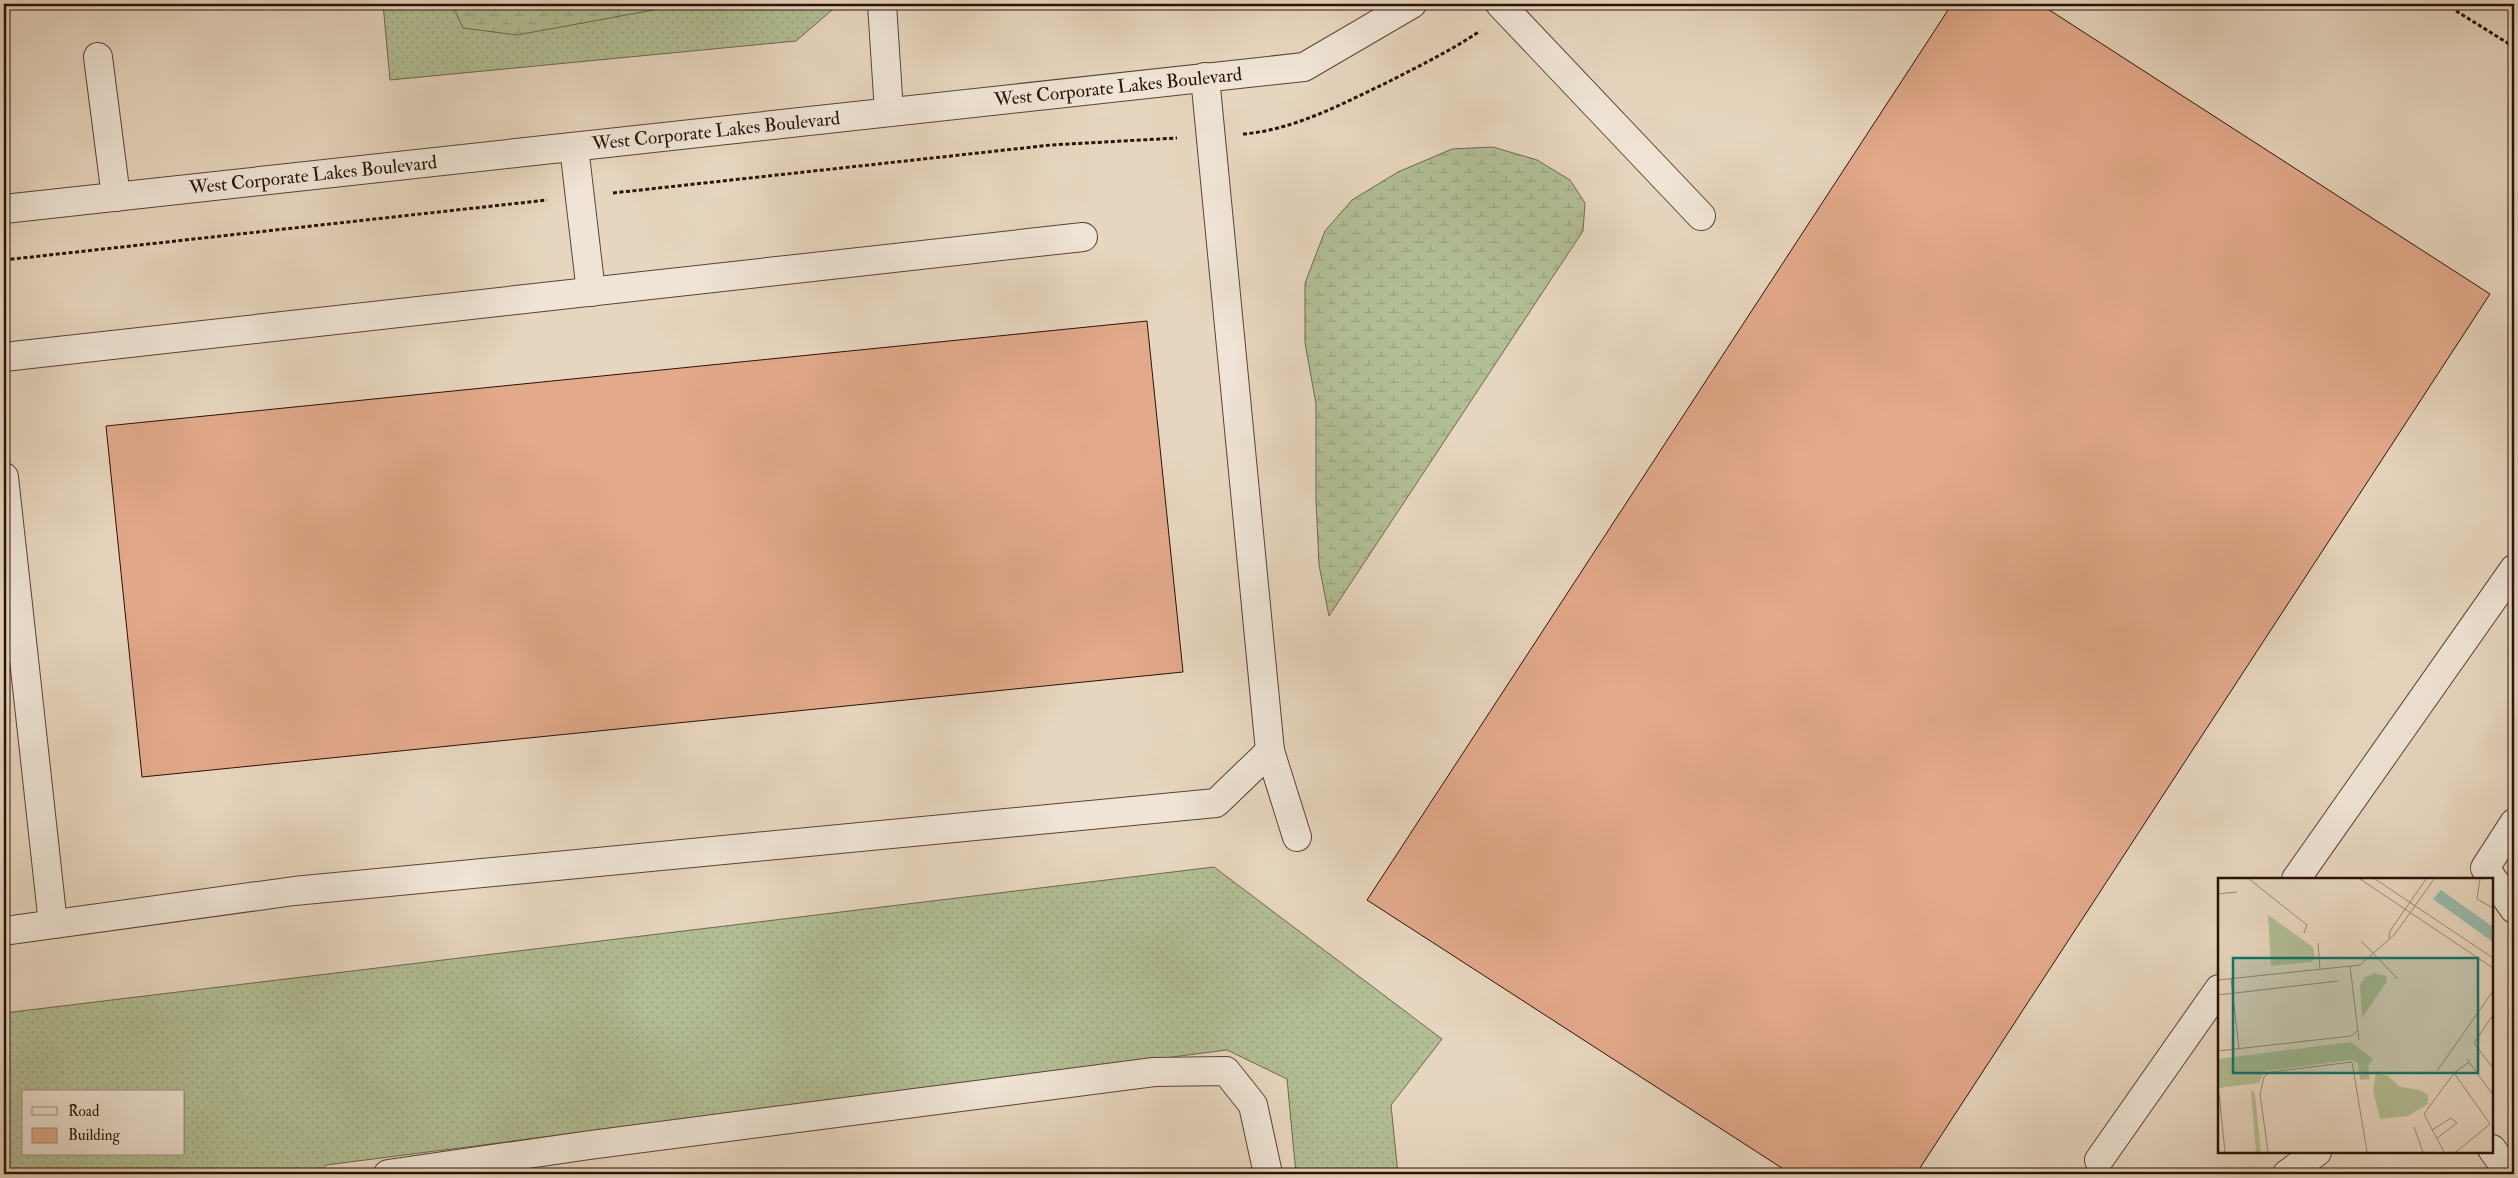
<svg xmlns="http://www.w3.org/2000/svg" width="2518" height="1178" viewBox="0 0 2518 1178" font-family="'IM FELL Double Pica',serif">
<defs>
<pattern id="grass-dots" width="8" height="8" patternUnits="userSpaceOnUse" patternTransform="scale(1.25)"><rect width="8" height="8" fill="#b2be95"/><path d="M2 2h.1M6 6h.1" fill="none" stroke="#99a27f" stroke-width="1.8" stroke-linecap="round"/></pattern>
<pattern id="wetland-marsh" width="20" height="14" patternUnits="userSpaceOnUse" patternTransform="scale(1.25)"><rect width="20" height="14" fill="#b2be95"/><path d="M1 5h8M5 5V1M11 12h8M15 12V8" fill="none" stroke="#99a27f"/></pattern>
</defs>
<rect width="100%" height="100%" fill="#e7d6bf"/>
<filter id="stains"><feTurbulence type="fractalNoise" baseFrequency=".004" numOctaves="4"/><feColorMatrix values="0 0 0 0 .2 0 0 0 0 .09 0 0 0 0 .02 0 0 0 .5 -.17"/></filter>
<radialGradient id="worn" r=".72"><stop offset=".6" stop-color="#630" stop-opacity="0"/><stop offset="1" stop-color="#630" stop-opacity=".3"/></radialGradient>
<g fill="url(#grass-dots)" stroke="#6e684e" fill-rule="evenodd">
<polygon points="383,4 839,4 796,41 390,80"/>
<path d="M1214 867 1442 1039 1391 1105 1398 1174H1296L1287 1079 1227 1050 326 1165 321 1174H4V1013ZM24 1092H184V1154H24Z"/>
</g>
<g fill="url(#wetland-marsh)" stroke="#6e684e">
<polygon points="452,4 671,4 659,9 517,35 463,28"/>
<polygon points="1493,147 1537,160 1570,180 1585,203 1583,231 1329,616 1319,565 1316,500 1316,404 1305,343 1305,283 1325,231 1352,200 1398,172 1452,149"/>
</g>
<g fill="#e2a98b" stroke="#2a1208">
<polygon points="1952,4 2040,4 2490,294 1916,1174 1791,1174 1367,900"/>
<polygon points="1147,321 1183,672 142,777 106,426"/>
</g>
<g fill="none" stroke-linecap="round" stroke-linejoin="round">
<defs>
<g id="minor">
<polyline points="882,4 889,112"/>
<polyline points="1500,4 1701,216"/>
<polyline points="98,57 116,197"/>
<polyline points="1205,77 1270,751 1297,837"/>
<polyline points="574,147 591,292"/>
<polyline points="4,209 1304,67 1412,4"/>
<polyline points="4,357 1083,237"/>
<polyline points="4,477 53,924"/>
<polyline points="2514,823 2485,868 2514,909"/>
<polyline points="2296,879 2514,569"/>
<polyline points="4,931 294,891 1216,803 1270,751"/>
<polyline points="2492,1149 2510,1174"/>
<polyline points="2099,1160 2219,989"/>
<polyline points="388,1174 590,1145 1154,1072 1226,1071 1253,1105 1268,1174"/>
<polyline points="2287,1174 2317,1152"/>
</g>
</defs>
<use href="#minor" stroke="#594336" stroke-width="30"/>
<g stroke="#2a1208" stroke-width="3" stroke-dasharray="4 2.5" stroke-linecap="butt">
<polyline points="2445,4 2514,47"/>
<path d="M1243 134C1294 130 1344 103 1390 81 1421 65 1452 50 1480 31"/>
<polyline points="613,193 1051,145 1177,138"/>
<polyline points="4,260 547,200"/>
</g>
<use href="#minor" stroke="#efe4d5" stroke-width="28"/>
</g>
<g text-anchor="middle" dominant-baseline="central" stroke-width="5" stroke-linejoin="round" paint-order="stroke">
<g font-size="19" fill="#2a1208" stroke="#efe4d5">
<text transform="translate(1118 87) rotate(-6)">West Corporate Lakes Boulevard</text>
<text transform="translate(716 131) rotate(-6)">West Corporate Lakes Boulevard</text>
<text transform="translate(313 175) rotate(-6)">West Corporate Lakes Boulevard</text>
</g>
</g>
<g transform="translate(2218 878)">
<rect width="275" height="275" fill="#e7d6bf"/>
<path d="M50 37 95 69 97 81 93 84 53 88ZM133 164 155 181 150 188 152 201 142 202 140 185 134 182 47 193 41 205 0 210V181Z" fill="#b2be95"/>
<path d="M158 195 170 198 182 209 202 212 210 217V226L190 238 162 241 155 212ZM35 212 37 217 43 274H38L33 214Z" fill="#b2be95"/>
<path d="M55 52 80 68 84 79 60 83 54 67ZM156 95 168 98 169 103 144 140 142 108 146 100Z" fill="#b2be95"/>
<path d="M223 12 275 49V64L215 21Z" fill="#98baac"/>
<path fill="none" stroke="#9b8876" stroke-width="1" d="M31 1 89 47 86 55M142 1 275 90M157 1 275 80M262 1 259 21 275 30M0 16 19 14M171 60 172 53 208 1M143 63 180 101M100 65 102 91M132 88 141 162M13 101 21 170M0 102 142 87 177 56 216 1M0 117 120 103M275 137 256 165 275 190M0 173 133 158 139 153M249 181 275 217M219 193 275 113M236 195 272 246 238 274M1 215 7 274M196 249 205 274M214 252 233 240 239 245 219 260M50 274 42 216 46 199 52 194 134 184 149 274M226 274 206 236 236 195 251 184"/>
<path fill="#0f766e" fill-opacity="0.15" stroke="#0f766e" stroke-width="2.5" d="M15 80H260V195H15Z"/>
<rect width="275" height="275" fill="none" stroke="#2a1208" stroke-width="2.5"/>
</g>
<rect width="2518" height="1178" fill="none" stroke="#e7d6bf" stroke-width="20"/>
<rect x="5" y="5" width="2508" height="1168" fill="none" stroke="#2a1208" stroke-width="2.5"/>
<rect x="10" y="10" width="2498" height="1158" fill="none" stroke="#2a1208"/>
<rect x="22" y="1090" width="162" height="65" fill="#efe4d5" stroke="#a09083"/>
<rect x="32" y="1107" width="25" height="8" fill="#efe4d5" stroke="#a09083"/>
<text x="68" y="1116" font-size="15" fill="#2a1208">Road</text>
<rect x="32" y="1128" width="25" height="15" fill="#e2a98b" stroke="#a09083"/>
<text x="68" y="1140" font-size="15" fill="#2a1208">Building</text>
<rect width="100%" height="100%" filter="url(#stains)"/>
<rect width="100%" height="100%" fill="url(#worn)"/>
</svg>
